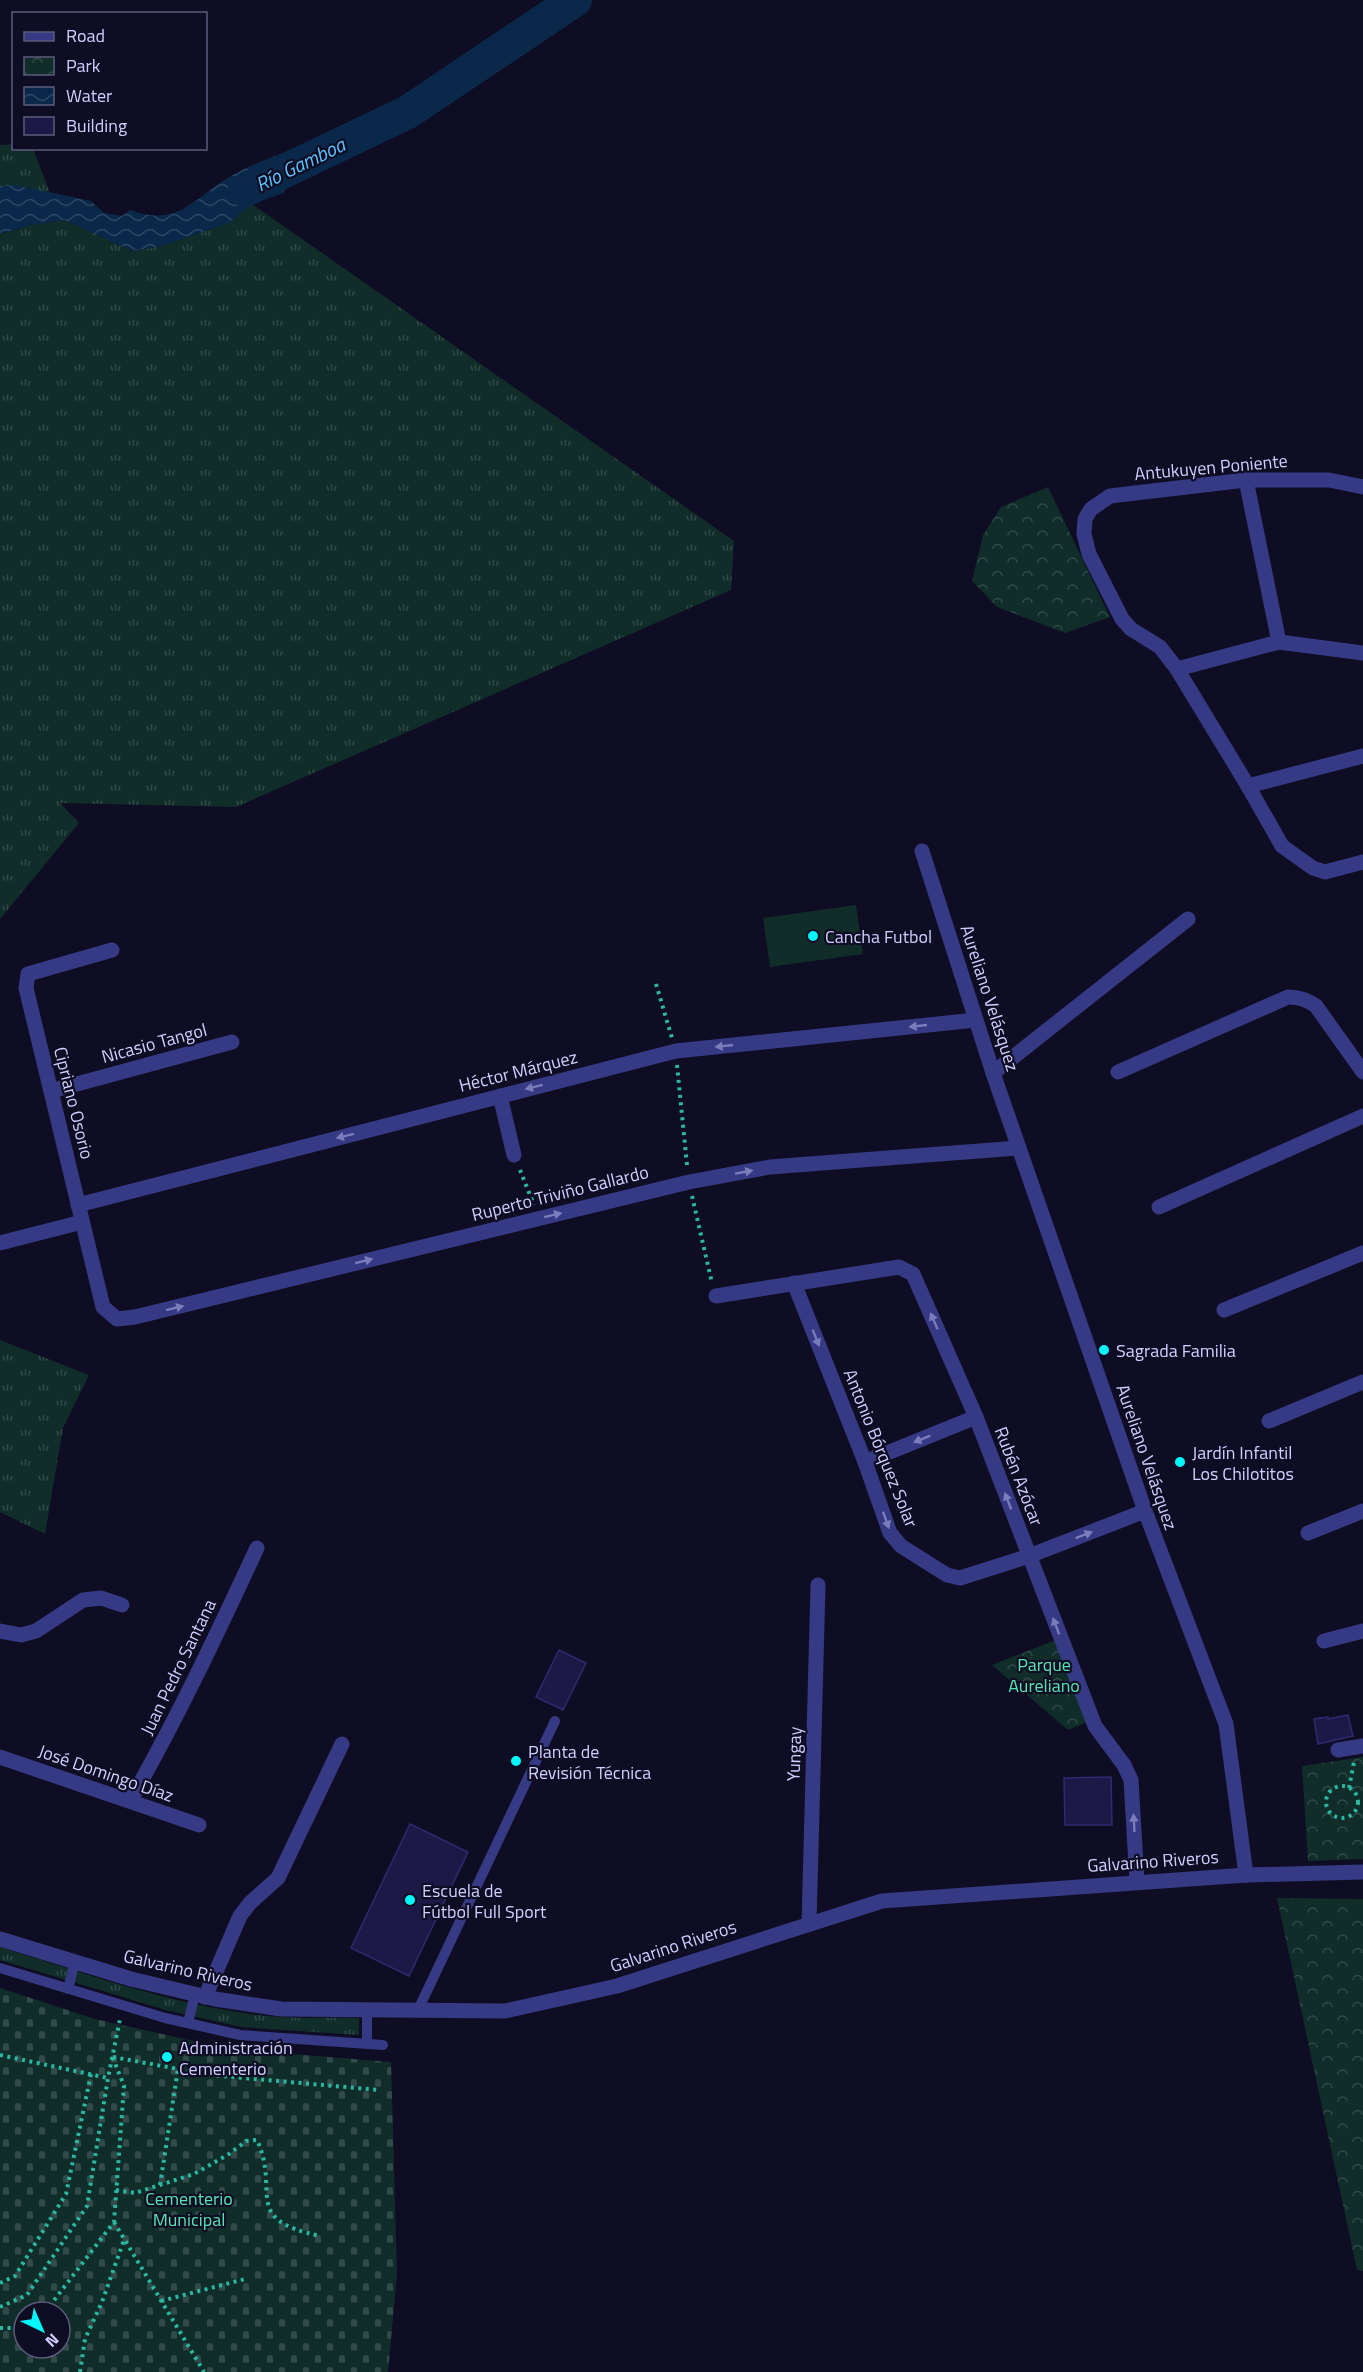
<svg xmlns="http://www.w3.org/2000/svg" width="1363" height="2372" viewBox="0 0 1363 2372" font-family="'Titillium Web',sans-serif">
<defs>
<pattern id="grass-tufts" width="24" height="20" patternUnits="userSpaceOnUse" patternTransform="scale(1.5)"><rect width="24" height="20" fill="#102d29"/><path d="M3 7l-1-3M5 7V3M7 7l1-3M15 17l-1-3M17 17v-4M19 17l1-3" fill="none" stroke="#324a49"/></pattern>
<pattern id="cemetery-stones" width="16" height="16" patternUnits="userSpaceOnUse" patternTransform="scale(1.5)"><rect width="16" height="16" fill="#102d29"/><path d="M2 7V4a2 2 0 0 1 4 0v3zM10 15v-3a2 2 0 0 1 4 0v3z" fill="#324a49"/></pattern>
<pattern id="park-crowns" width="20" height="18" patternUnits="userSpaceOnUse" patternTransform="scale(1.5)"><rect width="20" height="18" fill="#102d29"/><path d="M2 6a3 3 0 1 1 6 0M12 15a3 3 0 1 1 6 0" fill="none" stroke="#324a49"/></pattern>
<pattern id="water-waves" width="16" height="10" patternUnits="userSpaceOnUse" patternTransform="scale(1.5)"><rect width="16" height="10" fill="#0a2849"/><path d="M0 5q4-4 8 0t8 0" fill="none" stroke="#2d4664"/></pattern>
</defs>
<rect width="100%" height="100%" fill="#0f0d23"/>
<g fill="url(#grass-tufts)">
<polygon points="13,144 14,148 33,149 50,193 16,186 0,186 0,145"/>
<polygon points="252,204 734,541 731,590 236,807 60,803 79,823 0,919 0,234 31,225 65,220 132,251 162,246 228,223"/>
<polygon points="0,1340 89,1375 63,1428 45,1534 0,1512"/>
<path d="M0 1947C88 1974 189 2011 281 2017 307 2019 333 2017 359 2018V2035L241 2027 166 2010 0 1960Z"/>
</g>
<path fill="url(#cemetery-stones)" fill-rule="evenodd" d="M0 1988 95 2019 229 2049 391 2062 397 2274 388 2372H0ZM24 2312H60V2348H24Z"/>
<g fill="url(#park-crowns)">
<polygon points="1048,487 1110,617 1065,633 997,607 972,581 983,535 1001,507"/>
<polygon points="1061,1638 1092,1720 1068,1730 992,1665"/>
<polygon points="1363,1757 1363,1859 1308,1861 1302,1766"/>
<polygon points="1277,1898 1363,1899 1363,2271 1357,2270"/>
</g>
<polygon fill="#102d29" points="856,905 863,954 770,967 763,918"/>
<path fill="url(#water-waves)" d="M291 150 284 193 252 204 229 223 162 246 132 251 65 220 31 225 0 234V186L16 185 91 201 104 213 122 216 130 210C175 226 189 204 223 181 244 167 267 159 291 150Z"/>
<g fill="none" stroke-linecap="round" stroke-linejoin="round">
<polyline stroke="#0a2849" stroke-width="34" points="245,190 408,112 575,0"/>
</g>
<g fill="#1d1845" stroke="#312972" stroke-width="1.5">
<polygon points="559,1650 586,1663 563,1710 536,1697"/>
<polygon points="1348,1715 1353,1736 1318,1744 1314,1719 1328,1717 1328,1719"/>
<polygon points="1111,1777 1112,1825 1065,1825 1064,1778"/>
<polygon points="410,1824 468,1852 409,1976 351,1948"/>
</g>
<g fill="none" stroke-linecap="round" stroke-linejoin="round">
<g stroke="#29b9a3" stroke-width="4" stroke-dasharray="3 4.5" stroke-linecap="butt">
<polyline points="656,984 672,1038"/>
<polyline points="677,1065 687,1165"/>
<polyline points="520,1170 534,1205"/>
<polyline points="692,1196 712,1283"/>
<circle cx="1342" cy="1802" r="16"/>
<polyline points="1349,1788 1354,1762"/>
<polyline points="0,2055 108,2078"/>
<polyline points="113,2057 211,2075 379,2090"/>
<polyline points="160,2185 178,2069"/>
<path d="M116 2190 135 2193 194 2174 229 2154 246 2141 257 2140C281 2192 240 2219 320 2236"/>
<polyline points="114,2222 204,2372"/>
<polyline points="0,2283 15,2276 66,2194 91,2074"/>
<polyline points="161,2301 245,2279"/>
<polyline points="0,2307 27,2295 87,2206 108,2078 120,2019"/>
<polyline points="45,2312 114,2222 124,2086 113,2058"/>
<polyline points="0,2328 24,2328"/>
<polyline points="80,2372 85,2339 102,2302 124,2240"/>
</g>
<g stroke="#363a84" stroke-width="10">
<polyline points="0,1968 165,2018 240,2035 383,2045"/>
<polyline points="68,1989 75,1961"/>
<polyline points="418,2010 555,1721"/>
<polyline points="188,2023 195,1994"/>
<polyline points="367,2043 367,2010"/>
</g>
<g stroke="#363a84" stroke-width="15">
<polyline points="1246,480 1279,642"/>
<polyline points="1363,487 1329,480 1246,480 1110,496 1091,509 1085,519 1084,534 1089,554 1122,619 1131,629 1160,647 1177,669 1248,786 1282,846 1313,868 1325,872 1363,862"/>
<polyline points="1177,669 1279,642 1363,653"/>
<polyline points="1248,786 1363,756"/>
<polyline points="922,851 993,1073 1145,1511 1226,1724 1246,1875"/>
<polyline points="112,950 28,974 26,988 103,1307 117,1319 135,1317 689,1182 770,1167 1019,1148"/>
<path d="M1118 1072 1288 997C1300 997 1307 1000 1316 1006L1363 1072"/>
<polyline points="993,1073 1188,919"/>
<polyline points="51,1091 232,1042"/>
<polyline points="500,1096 514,1155"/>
<polyline points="78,1205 676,1051 976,1020"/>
<polyline points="1159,1207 1363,1116"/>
<polyline points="0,1243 82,1222"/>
<polyline points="794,1283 865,1462 890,1533 901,1546 947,1575 960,1578 1029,1556 1145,1511"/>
<polyline points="716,1296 899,1267 913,1274 976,1417 1095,1726 1124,1765 1131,1780 1137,1882"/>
<polyline points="1224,1310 1363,1253"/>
<polyline points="1269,1421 1363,1382"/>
<polyline points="865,1462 976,1417"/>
<polyline points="1308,1533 1363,1511"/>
<polyline points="0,1631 21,1635 36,1631 83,1600 101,1598 122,1605"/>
<polyline points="1324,1641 1363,1631"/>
<polyline points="1338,1750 1363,1746"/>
<polyline points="0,1757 199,1825"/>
<path d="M130 1801C177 1719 217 1634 257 1548"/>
<polyline points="809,1924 818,1585"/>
<polyline points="205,1997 240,1916 250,1903 278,1878 342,1744"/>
</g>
<polyline stroke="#363a84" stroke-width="15" points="0,1939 131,1979 215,1999 281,2009 505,2011 617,1986 882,1901 1246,1875 1363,1872"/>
</g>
<defs><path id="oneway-solid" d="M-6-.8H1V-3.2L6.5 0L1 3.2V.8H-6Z" transform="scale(1.5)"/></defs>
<g fill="#7b7dbb">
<use href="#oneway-solid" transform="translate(918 1026) rotate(174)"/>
<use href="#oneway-solid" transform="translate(724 1046) rotate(174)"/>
<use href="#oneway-solid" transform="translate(534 1087) rotate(166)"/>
<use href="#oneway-solid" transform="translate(345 1136) rotate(166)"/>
<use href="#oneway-solid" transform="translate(744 1172) rotate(-10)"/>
<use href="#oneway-solid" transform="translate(553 1215) rotate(-14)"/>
<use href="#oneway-solid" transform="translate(364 1261) rotate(-14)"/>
<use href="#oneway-solid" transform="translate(175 1308) rotate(-14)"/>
<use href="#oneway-solid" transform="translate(934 1321) rotate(-114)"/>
<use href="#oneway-solid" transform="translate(816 1338) rotate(68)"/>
<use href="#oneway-solid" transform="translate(922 1439) rotate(158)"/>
<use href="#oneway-solid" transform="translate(1008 1501) rotate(-111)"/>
<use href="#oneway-solid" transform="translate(886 1520) rotate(70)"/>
<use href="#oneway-solid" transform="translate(1084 1535) rotate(-21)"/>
<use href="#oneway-solid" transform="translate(1056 1626) rotate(-111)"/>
<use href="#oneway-solid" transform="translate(1134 1823) rotate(-93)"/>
</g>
<g fill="#00f8fa" stroke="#0f0d23" stroke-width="2">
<circle cx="813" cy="936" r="6"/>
<circle cx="1104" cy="1350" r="6"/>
<circle cx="1180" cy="1462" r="6"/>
<circle cx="516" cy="1761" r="6"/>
<circle cx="410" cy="1900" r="6"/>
<circle cx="167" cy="2057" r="6"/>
</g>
<g text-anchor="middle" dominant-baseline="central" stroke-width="4.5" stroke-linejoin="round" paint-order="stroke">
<g font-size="18" fill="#d0cfff" stroke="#0f0d23">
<text transform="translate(1211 467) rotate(-5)">Antukuyen Poniente</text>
<text transform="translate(990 998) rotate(72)">Aureliano Velásquez</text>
<text transform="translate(154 1043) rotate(-15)">Nicasio Tangol</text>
<text transform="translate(518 1071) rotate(-14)">Héctor Márquez</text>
<text transform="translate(74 1103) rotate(76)">Cipriano Osorio</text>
<text transform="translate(560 1193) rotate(-14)">Ruperto Triviño Gallardo</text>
<text transform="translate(881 1448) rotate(68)">Antonio Bórquez Solar</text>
<text transform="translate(1147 1457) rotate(71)">Aureliano Velásquez</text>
<text transform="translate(1019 1476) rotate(69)">Rubén Azócar</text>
<text transform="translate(178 1667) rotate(-64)">Juan Pedro Santana</text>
<text transform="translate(794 1754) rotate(-88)">Yungay</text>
<text transform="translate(106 1773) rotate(19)">José Domingo Díaz</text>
<text transform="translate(1153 1861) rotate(-4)">Galvarino Riveros</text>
<text transform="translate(673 1946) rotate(-18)">Galvarino Riveros</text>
<text transform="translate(188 1970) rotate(13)">Galvarino Riveros</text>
</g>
<g font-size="18" fill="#d0cfff" stroke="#0f0d23" text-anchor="start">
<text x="825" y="936">Cancha Futbol</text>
<text x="1116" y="1350">Sagrada Familia</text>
<text x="1192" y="1452">Jardín Infantil<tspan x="1192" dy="21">Los Chilotitos</tspan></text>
<text x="528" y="1751">Planta de<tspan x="528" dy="21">Revisión Técnica</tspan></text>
<text x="422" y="1890">Escuela de<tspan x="422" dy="21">Fútbol Full Sport</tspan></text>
<text x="179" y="2047">Administración<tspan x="179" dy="21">Cementerio</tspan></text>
</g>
<g font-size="18" fill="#56e4b3" stroke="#0f0d23">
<text x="1044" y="1664">Parque<tspan x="1044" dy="21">Aureliano</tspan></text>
<text x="189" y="2198">Cementerio<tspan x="189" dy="21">Municipal</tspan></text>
</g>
<g font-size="20" font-style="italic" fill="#5dc3ff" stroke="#0f0d23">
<text transform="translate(300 164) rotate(-26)">Río Gamboa</text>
</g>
</g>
<rect x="12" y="12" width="195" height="138" fill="#0f0d23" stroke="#5c5b7b" stroke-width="1.5"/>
<rect x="24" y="32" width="30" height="9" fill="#363a84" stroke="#5c5b7b" stroke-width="1.5"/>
<text x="66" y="42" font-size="18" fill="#d0cfff">Road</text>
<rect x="24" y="57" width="30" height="18" fill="url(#park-crowns)" stroke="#5c5b7b" stroke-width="1.5"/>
<text x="66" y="72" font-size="18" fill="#d0cfff">Park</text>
<rect x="24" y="87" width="30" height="18" fill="url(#water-waves)" stroke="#5c5b7b" stroke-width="1.5"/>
<text x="66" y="102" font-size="18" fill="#d0cfff">Water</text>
<rect x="24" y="117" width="30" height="18" fill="#1d1845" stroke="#5c5b7b" stroke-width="1.5"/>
<text x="66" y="132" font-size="18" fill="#d0cfff">Building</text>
<g transform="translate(42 2330) rotate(136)"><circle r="28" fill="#0f0d23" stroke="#5c5b7b" stroke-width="1.5"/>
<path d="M0-4.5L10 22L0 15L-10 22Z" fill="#00f8fa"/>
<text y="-9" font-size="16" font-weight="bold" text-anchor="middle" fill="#d0cfff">N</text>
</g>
</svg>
